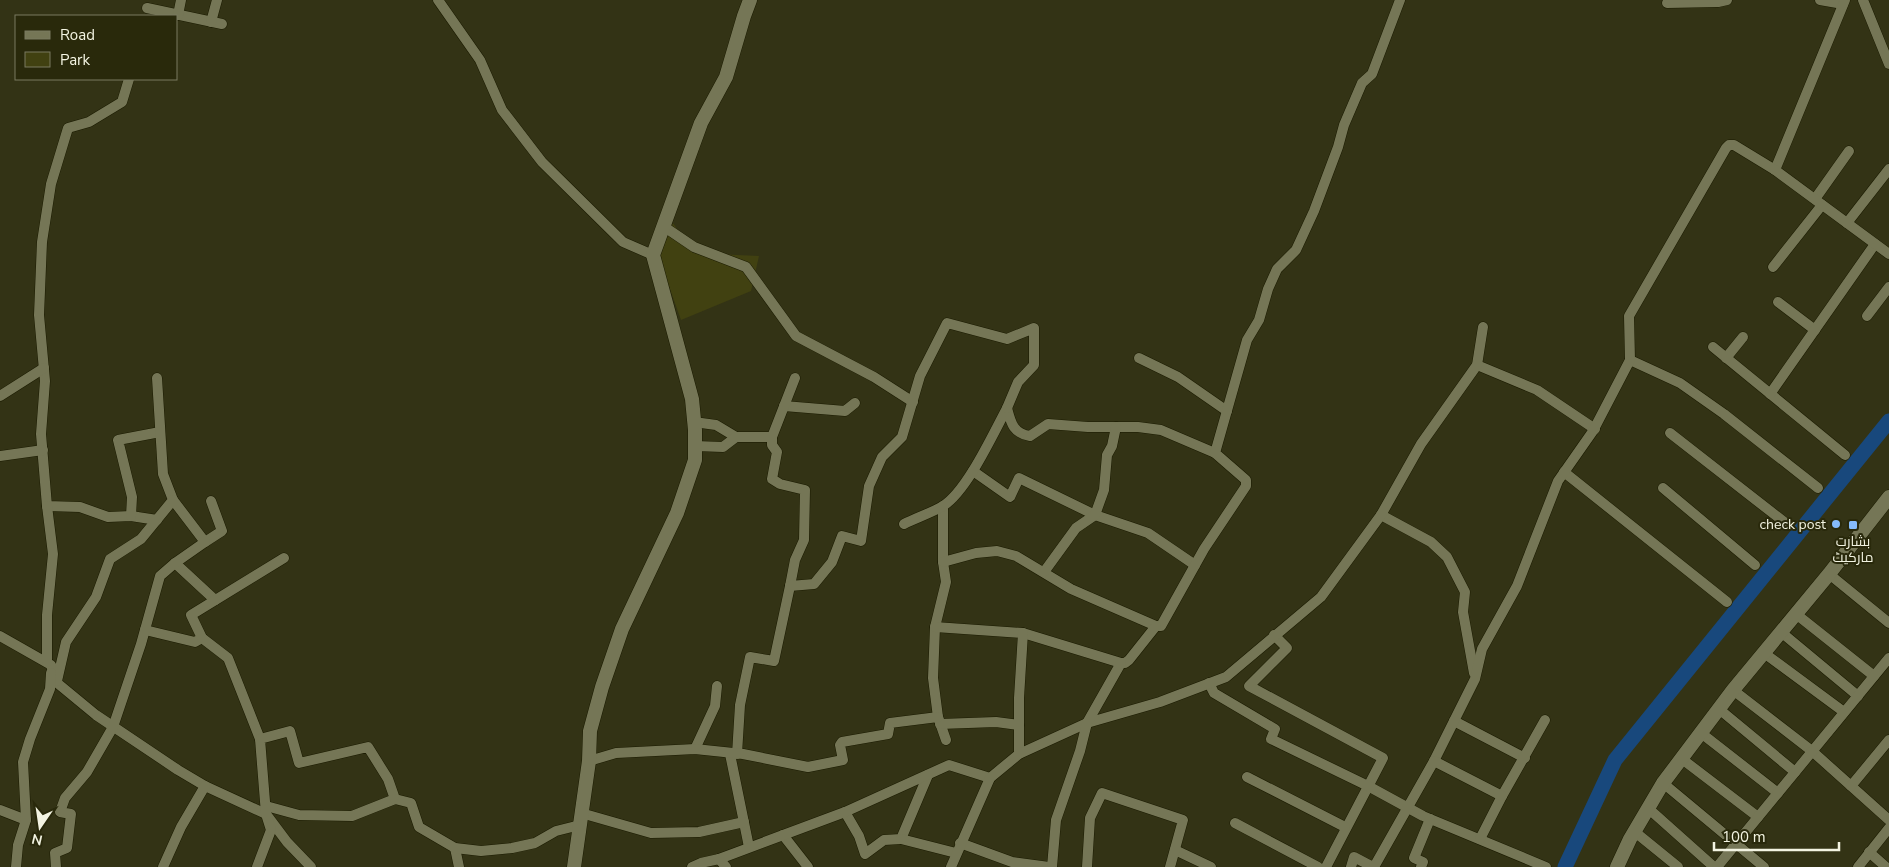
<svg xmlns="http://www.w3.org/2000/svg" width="1889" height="867" viewBox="0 0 1889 867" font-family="'Nunito Sans',Cairo,sans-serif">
<rect width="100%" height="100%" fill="#333315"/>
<polygon fill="#414111" points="673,223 693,253 759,256 751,291 681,320 659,258"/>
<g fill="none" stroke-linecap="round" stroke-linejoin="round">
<polyline stroke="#18487c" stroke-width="15" points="1565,867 1615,760 1889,421"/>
<defs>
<g id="street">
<polyline points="438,0 480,60 502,110 542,162 623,242 653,255"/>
<polyline points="1820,0 1843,4"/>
<polyline points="1863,0 1889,64"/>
<polyline points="1667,3 1718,2 1727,0"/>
<polyline points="147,8 222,24"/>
<polyline points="178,15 181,0"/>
<polyline points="211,22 217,0"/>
<polyline points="129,79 122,102 89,122 68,128 51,184 42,242 39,315 45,381 41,434 47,506 80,507 108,517 131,516 157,520"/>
<polyline points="1775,170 1845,0"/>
<polyline points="1815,199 1849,151"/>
<polyline points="1847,223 1889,169"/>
<polyline points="663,226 694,247 746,267 796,336 874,377 913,402"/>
<polyline points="1773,267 1822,205"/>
<polyline points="1778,302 1815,330"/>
<polyline points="1867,316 1889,287"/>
<polyline points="1713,347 1845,455"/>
<polyline points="1139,358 1178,377 1227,411"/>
<polyline points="1726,358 1743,337"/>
<polyline points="1630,360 1680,383 1724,414 1818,488"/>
<polyline points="1477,365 1537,390 1595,429"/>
<polyline points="1770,394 1875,244"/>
<polyline points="0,396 44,368"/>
<polyline points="784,406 845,411 855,403"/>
<polyline points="694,422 716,425 736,437"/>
<polyline points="1670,433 1788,525"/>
<polyline points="772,437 772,445 777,452 772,479 780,484 805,490 804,540 795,560 790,586"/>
<polyline points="695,446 723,447 736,437 772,437 795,378"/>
<polyline points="0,456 43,450"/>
<polyline points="973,471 1010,497 1019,478 1095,515 1148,533 1195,565"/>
<polyline points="1564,472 1727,602"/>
<polyline points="1663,488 1755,565"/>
<polyline points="943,506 943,562 946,582 935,627 933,678 938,717 946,740"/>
<polyline points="1381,515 1431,542 1447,557 1465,592 1463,612 1474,673"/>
<polyline points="131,516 132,497 118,440 160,432"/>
<path d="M904 524C916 518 931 513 943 506 967 491 993 434 1007 408 1011 423 1013 433 1030 436L1048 424 1088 427H1138L1161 430 1215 453"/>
<polyline points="205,542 222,531 211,501"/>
<polyline points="943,562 976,553 997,551 1016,556 1071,589 1156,626 1161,626 1204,549 1246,486 1246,480 1215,453 1247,340 1259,320 1268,289 1277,269 1296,250 1314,211 1338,147 1344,125 1362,83 1372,74 1400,0"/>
<polyline points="175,563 215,600"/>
<polyline points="1044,572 1076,528 1095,515 1104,490 1107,455 1112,446 1116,427"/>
<polyline points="1829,574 1889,623"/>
<polyline points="1796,614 1874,676"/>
<polyline points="935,627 1023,633 1121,663 1125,663 1129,660 1156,626"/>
<polyline points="145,630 195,642 202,638"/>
<polyline points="1781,632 1858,696"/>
<polyline points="1274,635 1287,648 1249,686 1383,758 1326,867"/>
<polyline points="0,636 51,665 56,682 96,715 178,770 205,786 266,814 287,842 311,867"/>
<polyline points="1764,653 1844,712"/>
<polyline points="47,662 47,615 53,554 47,506"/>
<polyline points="57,681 66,642 96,597 110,559 141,539 173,500 163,474 157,378"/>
<polyline points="1209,683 1214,693 1275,729 1271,739 1368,786 1423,816 1546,867"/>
<polyline points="1733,690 1812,751 1889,820"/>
<polyline points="1719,709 1795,772"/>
<polyline points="1454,721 1525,758"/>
<polyline points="940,724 996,722 1019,725"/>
<polyline points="1701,733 1778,793"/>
<polyline points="260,739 228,658 202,638 191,615 284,558"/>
<polyline points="695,749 715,706 717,686"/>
<polyline points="730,754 749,847"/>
<polyline points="737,754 740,705 750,657 774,661 790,586 814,584 832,562 842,536 861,541 869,486 882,457 902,437 920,376 947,323 1007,339 1034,328 1034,365 1018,382 1007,408"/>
<polyline points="1019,754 1019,698 1023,633"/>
<polyline points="1682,759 1758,817"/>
<polyline points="589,761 616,753 695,749 743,754 808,767 843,760 840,745 842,742 888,734 890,723 938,717"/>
<polyline points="1434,761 1475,679 1482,649 1517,586 1558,481 1593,431 1630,360 1629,316 1726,148 1729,145 1734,145 1775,170 1889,254"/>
<polyline points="1247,777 1345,827"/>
<polyline points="1663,783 1764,867"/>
<polyline points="1851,786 1889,740"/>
<polyline points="266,806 299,815 352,816 395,799"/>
<polyline points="1649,809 1714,867"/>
<polyline points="0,810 26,820"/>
<polyline points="845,812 859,836 865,854 884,840 901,839 928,775"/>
<polyline points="581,813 651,833 699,832 744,822"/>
<polyline points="1235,823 1318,867"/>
<polyline points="1635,832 1678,867"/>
<polyline points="783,835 808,867"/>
<polyline points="901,839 956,853"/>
<polyline points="1480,839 1502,796 1545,720"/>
<polyline points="960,843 1012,862 1049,867"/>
<polyline points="455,848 459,867"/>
<polyline points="1175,850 1211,867"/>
<polyline points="1869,852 1886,867"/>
<polyline points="719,859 726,867"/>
<polyline points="16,867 18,845 26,820 23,762 30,739 50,689 51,673"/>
<polyline points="56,867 55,853 67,848 71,814 60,812 65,798 87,772 113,727 141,644 160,576 175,563 205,542 173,500"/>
<polyline points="163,867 181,827 205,786"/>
<polyline points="257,867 271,830 266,814 260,739 290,731 299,763 368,747 388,779 395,799 411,803 419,827 455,848 481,851 512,848 535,843 556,831 580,825"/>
<polyline points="692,867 701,863 719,859 845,812 949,765 990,778"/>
<polyline points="951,867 990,778 1019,754 1087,723 1160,702 1226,677 1321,597 1381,515 1421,444 1477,365 1483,327"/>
<polyline points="1052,867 1056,820 1080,751 1087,723 1121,663"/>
<polyline points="1087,867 1090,818 1102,793 1183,820 1170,867"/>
<polyline points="1351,867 1354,857 1373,867"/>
<polyline points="1374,867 1434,761 1502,796"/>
<polyline points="1421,867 1423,862 1414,858 1430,819"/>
<polyline points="1717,867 1889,658"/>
<polyline points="1858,867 1889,828"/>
</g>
<g id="secondary">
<polyline points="574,867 589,761 590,731 602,687 622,629 677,513 695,460 695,430 692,399 653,255 701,123 726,77 744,16 750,0"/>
<polyline points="1617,867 1630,839 1663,783 1733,690 1829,574 1889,497"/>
</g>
</defs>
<use href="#street" stroke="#1b1b00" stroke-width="11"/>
<use href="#secondary" stroke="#1b1b00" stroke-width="15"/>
<use href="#street" stroke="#757656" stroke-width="10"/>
<use href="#secondary" stroke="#757656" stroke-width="14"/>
</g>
<g fill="#85bbfb" stroke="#29290b" stroke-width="2">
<circle cx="1836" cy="524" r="5"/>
<rect x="1848" y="520" width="10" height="10" rx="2.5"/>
</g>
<g text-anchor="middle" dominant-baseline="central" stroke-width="4" stroke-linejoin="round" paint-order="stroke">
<g font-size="14" fill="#f3f4e2" stroke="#29290b" text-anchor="end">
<text x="1826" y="524">check post</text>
<text x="1853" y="541" text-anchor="middle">بشارت<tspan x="1853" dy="16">مارکیٹ</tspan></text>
</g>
</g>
<rect x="15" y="15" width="162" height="65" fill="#29290b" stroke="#7a7a61"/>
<rect x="25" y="31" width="25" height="8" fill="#757656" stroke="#7a7a61"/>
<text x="60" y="40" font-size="15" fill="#f3f4e2">Road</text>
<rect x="25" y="52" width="25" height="15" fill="#414111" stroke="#7a7a61"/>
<text x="60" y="65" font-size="15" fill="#f3f4e2">Park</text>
<g transform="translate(40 827) rotate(193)" stroke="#29290b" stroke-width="4" paint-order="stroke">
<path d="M0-4L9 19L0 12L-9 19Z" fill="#f3f4e2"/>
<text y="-8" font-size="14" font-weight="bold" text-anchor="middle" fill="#f3f4e2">N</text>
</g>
<path d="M1714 842v8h125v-8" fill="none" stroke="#f3f4e2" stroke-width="2.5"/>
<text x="1722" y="842" font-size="15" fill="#f3f4e2" stroke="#29290b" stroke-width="4" paint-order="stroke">100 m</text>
</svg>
